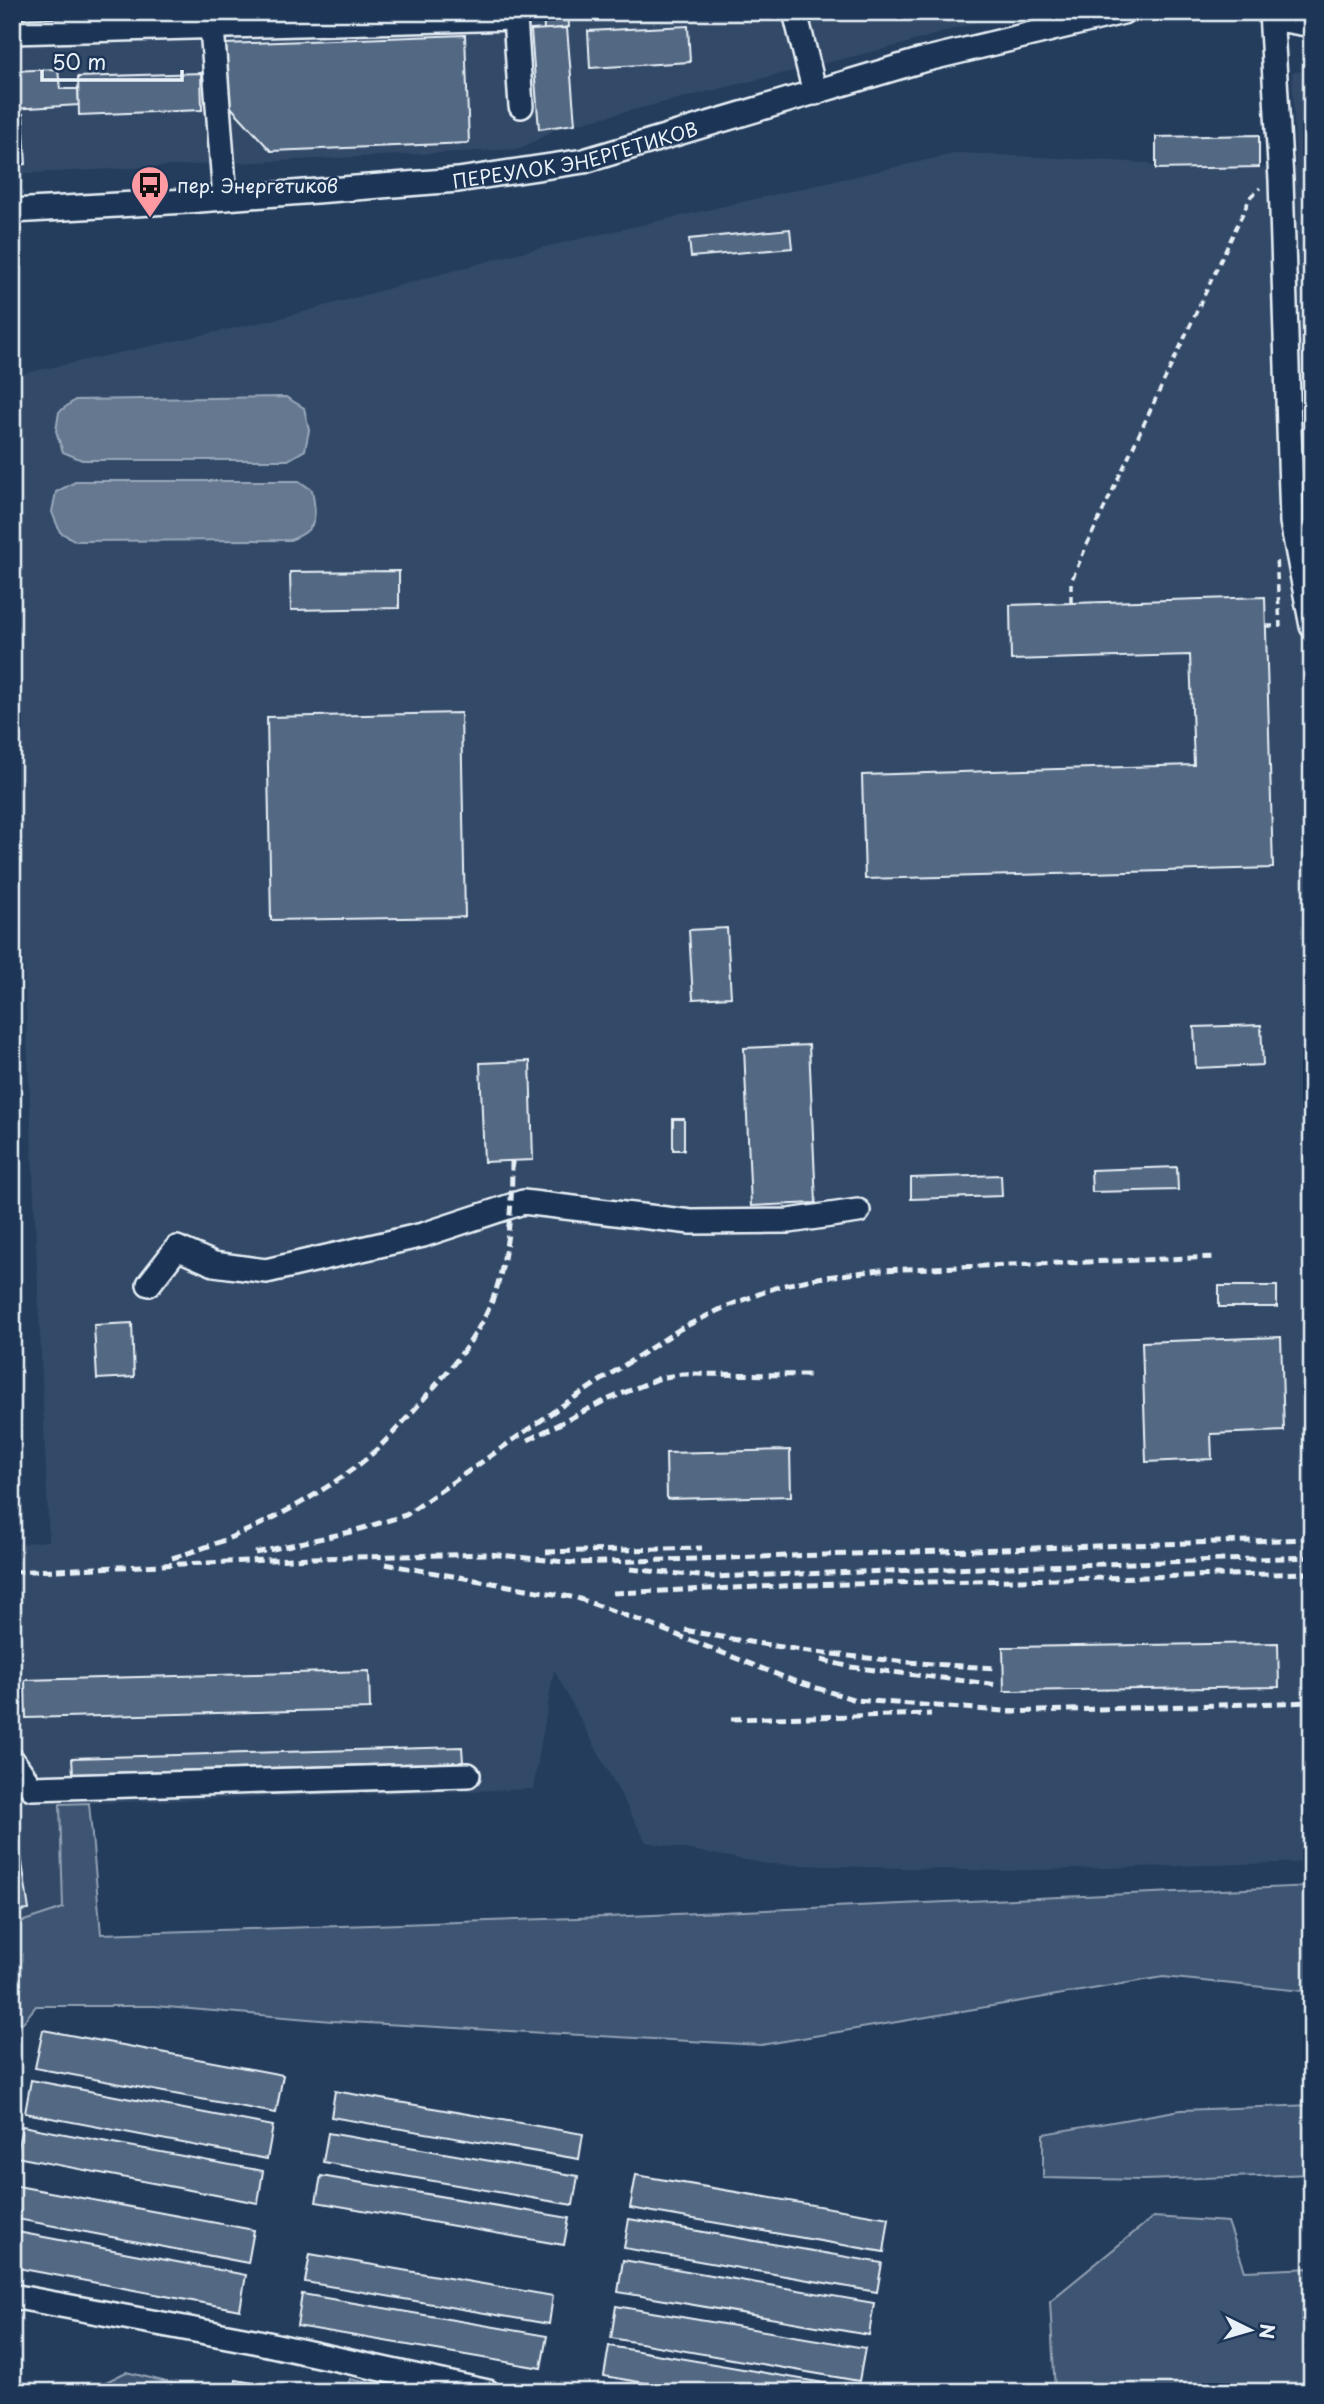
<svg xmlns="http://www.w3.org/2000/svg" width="1324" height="2404" viewBox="0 0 1324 2404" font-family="'Playpen Sans',sans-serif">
<rect width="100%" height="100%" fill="#253d5d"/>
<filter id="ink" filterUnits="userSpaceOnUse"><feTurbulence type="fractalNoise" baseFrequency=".0143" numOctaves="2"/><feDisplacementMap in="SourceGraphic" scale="14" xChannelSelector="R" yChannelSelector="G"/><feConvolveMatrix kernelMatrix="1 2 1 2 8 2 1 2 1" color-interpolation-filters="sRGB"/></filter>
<g filter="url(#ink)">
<g fill="#334a68">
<polygon points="12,12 1009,12 904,44 575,124 554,130 520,149 12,174"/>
<polygon points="1312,71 1312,1862 1003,1871 768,1864 646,1842 554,1670 533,1789 61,1804 63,1908 12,1925 12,1544 49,1541 12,690 12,376 281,318 518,253 958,153 1149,163 1156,169 1162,170 1296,167 1292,72"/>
</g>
<g fill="#3e5472" stroke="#93a2b5" stroke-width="2">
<polygon points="89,1803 101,1934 607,1917 1312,1886 1312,1992 1163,1977 761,2045 332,2021 155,2006 36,2006 12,2036 12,1925 63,1908 60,1804"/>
<polygon points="1312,2105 1312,2174 1144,2180 1043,2178 1043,2134 1181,2110"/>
<polygon points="1153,2217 1228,2222 1245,2271 1312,2268 1312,2392 1055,2392 1050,2301"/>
<polygon points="126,2372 207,2392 112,2392 106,2382"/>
<polygon points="350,2379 407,2392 346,2392"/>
</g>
<g fill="#657890" stroke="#99a8ba" stroke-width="2">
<polygon points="286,397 304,408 309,430 305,450 288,460 82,460 63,452 56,431 59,412 75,400"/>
<path d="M77 481H299L312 490C317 518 318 530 290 540L76 541 60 532 52 512 56 492Z"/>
</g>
<g fill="#536782" stroke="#e8f1f8" stroke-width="2">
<polygon points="543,12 568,12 569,27 544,30"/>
<polygon points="688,26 690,62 590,68 588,31"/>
<polygon points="567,28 575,124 539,129 531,30"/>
<polygon points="465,35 469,143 271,151 228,104 225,44"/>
<polygon points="58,69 60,89 78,89 79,105 12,109 12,71"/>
<polygon points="201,73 202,110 79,115 78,77"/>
<polygon points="23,114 26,164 12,165 12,115"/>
<polygon points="1259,135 1259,167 1156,169 1156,137"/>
<polygon points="790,229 792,248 691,257 689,239"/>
<polygon points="399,571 399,608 291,610 290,572"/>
<polygon points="1265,597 1273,868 865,879 862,775 1194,765 1190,655 1011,660 1010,605"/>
<polygon points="461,713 465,917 271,920 267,717"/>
<polygon points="727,928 731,997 693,999 689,930"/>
<polygon points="1261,1025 1263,1065 1196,1068 1194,1027"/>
<polygon points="809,1045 816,1203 751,1206 744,1048"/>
<polygon points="530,1061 533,1160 484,1162 480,1063"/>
<rect x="673" y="1119" width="11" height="31"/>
<polygon points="1177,1167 1178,1190 1092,1192 1091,1170"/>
<polygon points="1001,1175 1002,1196 911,1199 911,1178"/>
<rect x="1219" y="1286" width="58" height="21"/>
<polygon points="132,1323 134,1377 97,1379 94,1325"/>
<polygon points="1281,1337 1284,1431 1211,1434 1212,1459 1146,1462 1142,1342"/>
<polygon points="790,1450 791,1496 667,1499 666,1453"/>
<polygon points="1278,1643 1279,1687 1004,1691 1003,1647"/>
<polygon points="369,1671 370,1709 26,1718 25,1680"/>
<polygon points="462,1747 463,1762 73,1774 72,1758"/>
<polygon points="12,1794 29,1910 12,1912"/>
<polygon points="43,2030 283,2075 276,2113 35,2068"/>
<polygon points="31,2080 273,2126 267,2159 25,2113"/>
<polygon points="335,2091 583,2134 579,2159 331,2117"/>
<polygon points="22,2126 263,2171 258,2203 16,2157"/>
<polygon points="328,2133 578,2176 573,2205 323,2162"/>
<polygon points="636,2175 889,2218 884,2252 630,2208"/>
<polygon points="321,2176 569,2218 564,2245 316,2202"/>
<polygon points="12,2185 254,2230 248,2263 12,2218"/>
<polygon points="629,2219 882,2263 877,2292 624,2248"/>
<polygon points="12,2231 246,2275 240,2310 12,2267"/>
<polygon points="310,2254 553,2296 549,2324 305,2282"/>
<polygon points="623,2260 874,2303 869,2335 618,2292"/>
<polygon points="302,2294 547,2336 541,2368 297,2326"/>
<polygon points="616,2306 865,2348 859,2381 611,2338"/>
<polygon points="609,2346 859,2389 859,2392 697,2392 604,2376"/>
<polygon points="236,2380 303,2392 234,2392"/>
</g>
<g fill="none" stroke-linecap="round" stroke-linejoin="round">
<defs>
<g id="minor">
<polyline points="795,12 815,93"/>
<polyline points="1271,12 1281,180 1292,522 1312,626"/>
<polyline points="515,18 521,106"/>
<polyline points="1272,18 1312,25"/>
<polyline points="212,27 225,198"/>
<polyline points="12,32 515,18 515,12"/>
<path id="s1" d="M12 211 187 201 458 180 584 161 919 61 1123 12"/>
<polyline points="149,1284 177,1248 214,1264 266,1271 423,1235 523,1202 691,1222 789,1221 858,1211"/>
<polyline points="12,1760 32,1788 468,1775"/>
<polyline points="12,2296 254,2341 488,2392"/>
</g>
</defs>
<use href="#minor" stroke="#e8f1f8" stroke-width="28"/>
<g stroke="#e8f1f8" stroke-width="3.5" stroke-dasharray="7 5" stroke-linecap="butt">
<polyline points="1071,602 1071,582 1086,547 1251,196 1260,188"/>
<polyline points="1266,626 1280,626 1276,557"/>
</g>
<use href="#minor" stroke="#1d3557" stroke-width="23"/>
<g stroke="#e8f1f8" stroke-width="5" stroke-dasharray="10 5" stroke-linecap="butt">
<polyline points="528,1440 602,1402 660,1378 682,1374 811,1375"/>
<polyline points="546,1552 702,1548"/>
<polyline points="255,1553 350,1532 406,1515 563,1405 680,1329 725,1307 780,1286 818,1278 880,1270 1217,1257"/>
<path d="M172 1558C237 1539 298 1509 353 1469 381 1449 405 1420 428 1394 455 1364 485 1327 497 1287 509 1246 512 1204 512 1161"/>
<polyline points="385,1564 577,1598 644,1622 794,1681 856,1700 1016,1712"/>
<polyline points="630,1569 709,1577 1312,1557"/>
<polyline points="12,1572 312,1558 490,1554 574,1563 1312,1539"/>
<polyline points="613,1593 806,1585 1312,1573"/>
<path d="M685 1630C788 1651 893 1663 997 1668"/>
<polyline points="821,1660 851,1667 998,1685"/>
<polyline points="1008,1712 1312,1702"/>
<polyline points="731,1719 931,1714"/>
</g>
</g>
</g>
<defs>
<symbol id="bus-pin" viewBox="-11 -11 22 30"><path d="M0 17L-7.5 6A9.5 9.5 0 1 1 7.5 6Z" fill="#ff9aa2" stroke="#1d3557"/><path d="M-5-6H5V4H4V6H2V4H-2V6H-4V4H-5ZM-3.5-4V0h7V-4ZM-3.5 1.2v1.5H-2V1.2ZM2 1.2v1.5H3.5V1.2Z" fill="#111"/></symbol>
</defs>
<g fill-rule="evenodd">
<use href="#bus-pin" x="128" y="163" width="44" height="60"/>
</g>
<g text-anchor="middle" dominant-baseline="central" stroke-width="5" stroke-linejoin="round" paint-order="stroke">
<g font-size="19" fill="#e8f1f8" stroke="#1d3557">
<text stroke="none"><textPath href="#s1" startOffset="567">ПЕРЕУЛОК ЭНЕРГЕТИКОВ</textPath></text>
</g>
<g font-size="19" fill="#e8f1f8" stroke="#1d3557" text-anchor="start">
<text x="177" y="185">пер. Энергетиков</text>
</g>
</g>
<rect width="1324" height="2404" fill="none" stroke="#1d3557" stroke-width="42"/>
<rect x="21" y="21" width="1282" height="2362" fill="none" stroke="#e8f1f8" stroke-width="2.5" filter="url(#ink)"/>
<g transform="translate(1250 2330) rotate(95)" stroke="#1d3557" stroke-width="5" paint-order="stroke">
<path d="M0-5L12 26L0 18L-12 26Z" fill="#e8f1f8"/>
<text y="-10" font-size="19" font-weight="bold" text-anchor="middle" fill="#e8f1f8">N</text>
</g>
<path d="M42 70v10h140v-10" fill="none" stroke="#e8f1f8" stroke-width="3.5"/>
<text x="52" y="70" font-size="21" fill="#e8f1f8" stroke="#1d3557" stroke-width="5" paint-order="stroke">50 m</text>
</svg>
